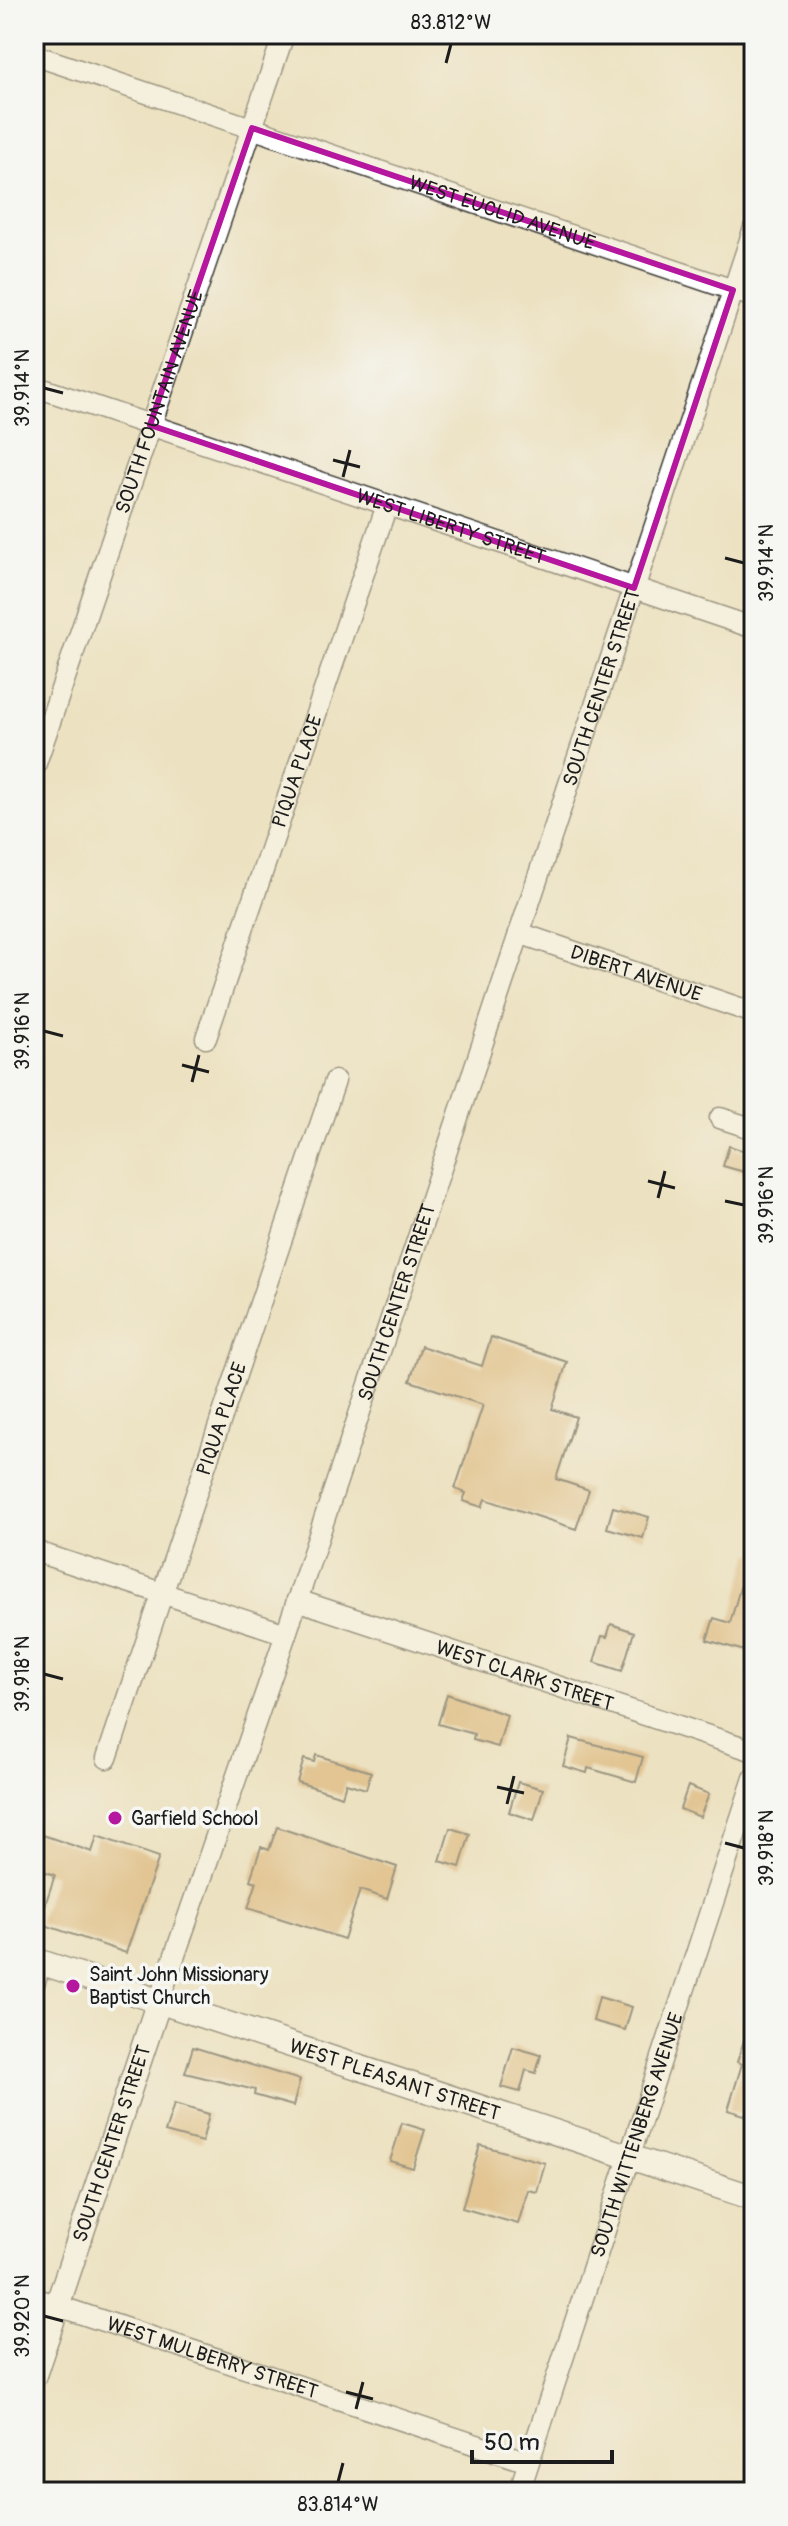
<svg xmlns="http://www.w3.org/2000/svg" width="788" height="2526" viewBox="0 0 788 2526" font-family="Pangolin,sans-serif">
<rect width="100%" height="100%" fill="#f6f6f2"/>
<filter id="ink" filterUnits="userSpaceOnUse"><feTurbulence type="fractalNoise" baseFrequency=".0125" numOctaves="2"/><feDisplacementMap in="SourceGraphic" scale="16" xChannelSelector="R" yChannelSelector="G"/><feConvolveMatrix kernelMatrix="1 2 1 2 8 2 1 2 1" color-interpolation-filters="sRGB"/></filter>
<filter id="wash" filterUnits="userSpaceOnUse"><feTurbulence type="fractalNoise" baseFrequency=".006" numOctaves="4" result="noise"/><feDisplacementMap in="SourceGraphic" scale="32" xChannelSelector="R" yChannelSelector="G"/><feGaussianBlur stdDeviation="1.8" result="paint"/><feColorMatrix in="noise" values="0 0 0 0 0 0 0 0 0 0 0 0 0 0 0 0 0 1.4 0 .05"/><feComposite in="paint" operator="in"/></filter>
<g filter="url(#wash)">
<rect width="100%" height="100%" fill="#ece1c1"/>
<g id="blocks">
<g fill="#d5a35b">
<polygon points="729,1146 754,1154 748,1173 723,1166"/>
<polygon points="491,1337 567,1362 552,1409 576,1417 556,1479 589,1490 576,1529 485,1499 482,1507 463,1501 466,1493 455,1489 483,1405 410,1381 421,1346 482,1366"/>
<polygon points="613,1507 649,1517 643,1538 607,1528"/>
<polygon points="750,1553 754,1554 754,1648 750,1647 748,1652 707,1640 714,1618 730,1623"/>
<polygon points="611,1624 634,1632 622,1671 594,1662 602,1636 607,1637"/>
<polygon points="447,1694 507,1715 498,1747 473,1740 474,1734 438,1724"/>
<polygon points="571,1738 643,1757 636,1782 588,1768 587,1773 563,1766"/>
<polygon points="316,1755 371,1772 366,1789 346,1783 342,1796 297,1782 304,1759 314,1762"/>
<polygon points="518,1782 543,1789 534,1820 509,1812"/>
<polygon points="688,1786 709,1794 700,1817 680,1809"/>
<polygon points="277,1827 397,1867 387,1899 360,1890 344,1939 248,1908 257,1882 250,1880 261,1847 269,1850"/>
<polygon points="450,1828 470,1834 460,1867 440,1861"/>
<polygon points="34,1832 92,1852 97,1836 159,1857 126,1953 39,1923 55,1875 34,1868"/>
<polygon points="599,1997 632,2007 625,2030 593,2021"/>
<polygon points="751,2019 754,2020 754,2118 728,2110 742,2064 737,2062"/>
<polygon points="193,2047 300,2080 293,2106 254,2095 255,2090 185,2073"/>
<polygon points="513,2047 541,2055 536,2073 526,2070 520,2092 501,2087"/>
<polygon points="174,2104 209,2114 202,2142 165,2132"/>
<polygon points="402,2123 425,2130 413,2168 390,2161"/>
<polygon points="480,2145 545,2163 537,2192 528,2190 518,2224 462,2208"/>
</g>
</g>
</g>
<g filter="url(#ink)">
<use href="#blocks" fill-opacity="0" stroke="#3b3a35" stroke-width="2"/>
<g fill="none" stroke-linecap="round" stroke-linejoin="round">
<defs>
<g id="minor">
<path id="s1" d="M34 55 754 297"/>
<path id="s2" d="M34 386 754 628"/>
<path id="s3" d="M34 769 284 34"/>
<path id="s4" d="M519 933 754 1013"/>
<path id="s5" d="M206 1038 387 505"/>
<polyline points="720,1118 754,1129"/>
<polyline points="34,1551 286,1634"/>
<path id="s6" d="M297 1600 754 1751"/>
<path id="s7" d="M107 1758 335 1081"/>
<polyline points="34,1984 41,1962"/>
<path id="s8" d="M159 2001 286 1634 754 228"/>
<path id="s9" d="M34 2298 528 2462"/>
<path id="s10" d="M519 2492 754 1778"/>
</g>
<g id="tertiary">
<path id="s11" d="M34 1960 754 2198"/>
<path id="s12" d="M34 2375 159 2001"/>
</g>
</defs>
<use href="#minor" stroke="#3b3a35" stroke-width="23"/>
<use href="#tertiary" stroke="#3b3a35" stroke-width="27"/>
<use href="#minor" stroke="#fff" stroke-width="20"/>
<use href="#tertiary" stroke="#fff" stroke-width="24"/>
</g>
</g>
<path d="M0 0H788V2526H0ZM252 128 733 290 634 588 150 425Z" fill="#ece1c1" fill-opacity=".55" fill-rule="evenodd"/>
<path fill="none" stroke="#b5179e" stroke-width="6" stroke-linejoin="round" d="M252 128 733 290 634 588 150 425Z"/>
<path fill="none" stroke="#1c1c1c" stroke-width="3" d="M446 63 451 44M44 388 63 393M333 460 360 467M343 477 350 450M725 558 744 563M44 1031 63 1036M182 1065 209 1072M192 1082 199 1055M648 1181 675 1188M658 1198 665 1171M725 1201 744 1205M44 1674 63 1679M497 1787 524 1793M507 1804 514 1776M725 1843 744 1848M44 2316 63 2321M346 2392 373 2399M356 2409 363 2382M338 2482 343 2463"/>
<g fill="#b5179e" stroke="#f6f6f2" stroke-width="3">
<circle cx="115" cy="1818" r="8"/>
<circle cx="73" cy="1986" r="8"/>
</g>
<g text-anchor="middle" dominant-baseline="central" stroke-width="7" stroke-linejoin="round" paint-order="stroke">
<g font-size="20" fill="#1c1c1c" stroke="#f6f6f2">
<text stroke="none"><textPath href="#s1" startOffset="494">WEST EUCLID AVENUE</textPath></text>
<text stroke="none"><textPath href="#s3" startOffset="388">SOUTH FOUNTAIN AVENUE</textPath></text>
<text stroke="none"><textPath href="#s2" startOffset="440">WEST LIBERTY STREET</textPath></text>
<text stroke="none"><textPath href="#s8" startOffset="1386">SOUTH CENTER STREET</textPath></text>
<text stroke="none"><textPath href="#s5" startOffset="282">PIQUA PLACE</textPath></text>
<text stroke="none"><textPath href="#s4" startOffset="124">DIBERT AVENUE</textPath></text>
<text stroke="none"><textPath href="#s8" startOffset="738">SOUTH CENTER STREET</textPath></text>
<text stroke="none"><textPath href="#s7" startOffset="358">PIQUA PLACE</textPath></text>
<text stroke="none"><textPath href="#s6" startOffset="240">WEST CLARK STREET</textPath></text>
<text stroke="none"><textPath href="#s11" startOffset="380">WEST PLEASANT STREET</textPath></text>
<text stroke="none"><textPath href="#s10" startOffset="376">SOUTH WITTENBERG AVENUE</textPath></text>
<text stroke="none"><textPath href="#s12" startOffset="244">SOUTH CENTER STREET</textPath></text>
<text stroke="none"><textPath href="#s9" startOffset="188">WEST MULBERRY STREET</textPath></text>
</g>
<g font-size="20" fill="#1c1c1c" stroke="#f6f6f2" text-anchor="start">
<text x="131" y="1818">Garfield School</text>
<text x="89" y="1974">Saint John Missionary<tspan x="89" dy="23">Baptist Church</tspan></text>
</g>
</g>
<rect width="788" height="2526" fill="none" stroke="#f6f6f2" stroke-width="88"/>
<path d="M472 2450v12h140v-12" fill="none" stroke="#1c1c1c" stroke-width="4"/>
<text x="484" y="2450" font-size="24" fill="#1c1c1c" stroke="#f6f6f2" stroke-width="6" paint-order="stroke">50 m</text>
<rect x="44" y="44" width="700" height="2438" fill="none" stroke="#1c1c1c" stroke-width="3"/>
<g font-size="20" text-anchor="middle" fill="#1c1c1c">
<text x="451" y="29">83.812°W</text>
<text transform="translate(22 388) rotate(-90)" y="7">39.914°N</text>
<text transform="translate(766 563) rotate(-90)" y="7">39.914°N</text>
<text transform="translate(22 1031) rotate(-90)" y="7">39.916°N</text>
<text transform="translate(766 1205) rotate(-90)" y="7">39.916°N</text>
<text transform="translate(22 1674) rotate(-90)" y="7">39.918°N</text>
<text transform="translate(766 1848) rotate(-90)" y="7">39.918°N</text>
<text transform="translate(22 2316) rotate(-90)" y="7">39.920°N</text>
<text x="338" y="2511">83.814°W</text>
</g>
</svg>
